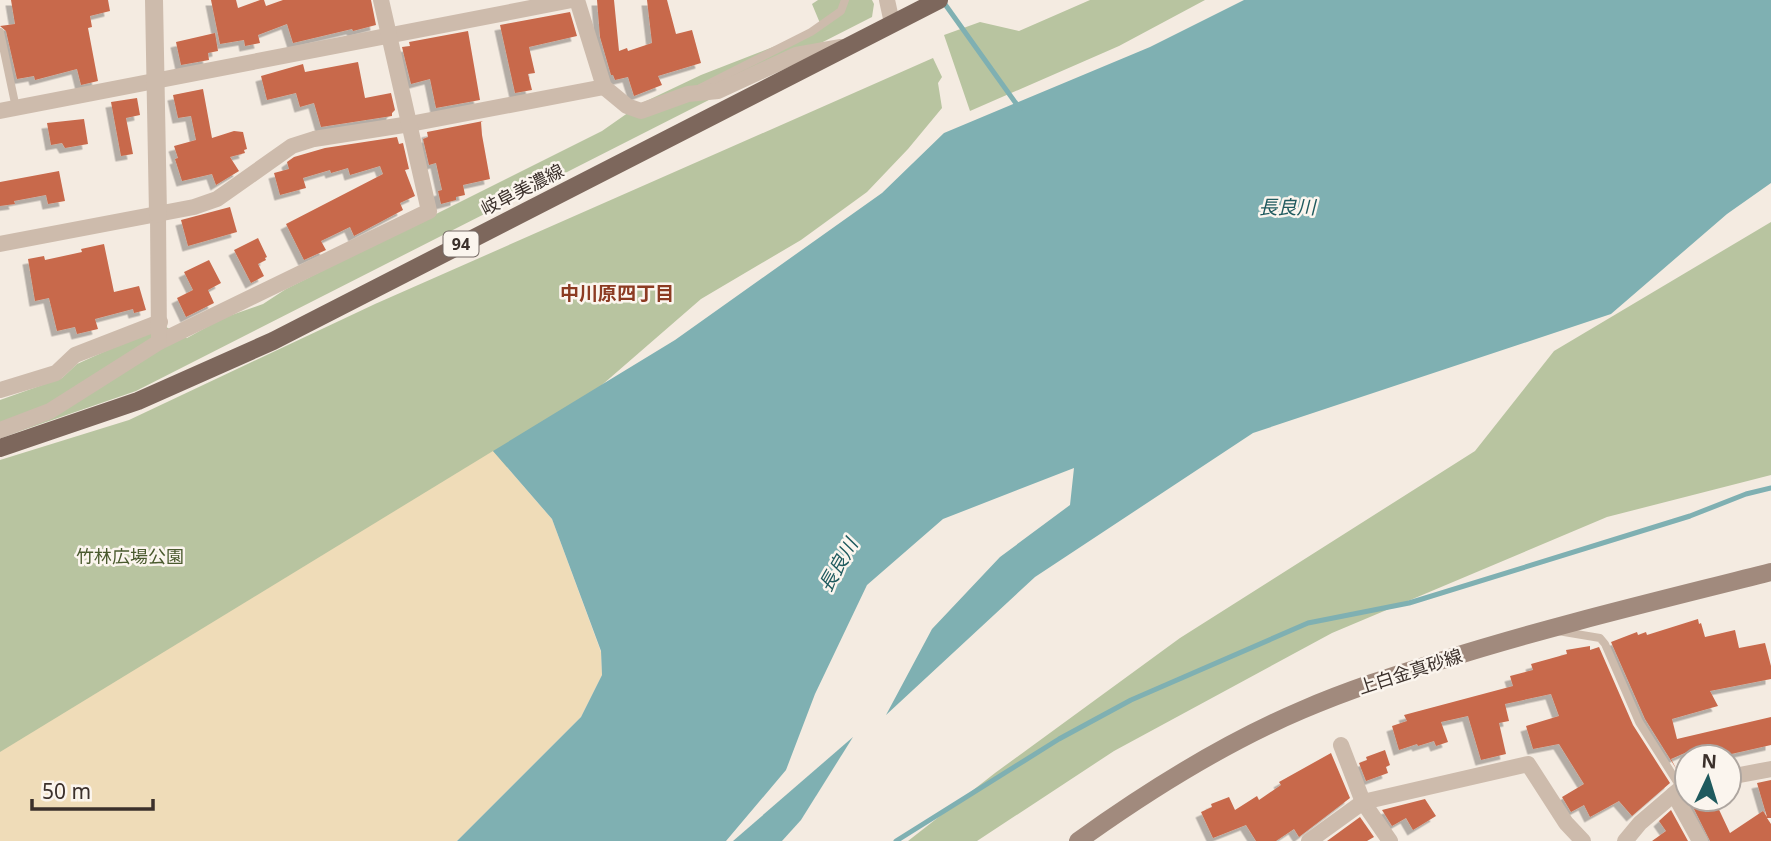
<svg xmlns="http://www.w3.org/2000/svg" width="1771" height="841" viewBox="0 0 1771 841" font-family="'Noto Sans','Noto Sans JP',sans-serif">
<defs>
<filter id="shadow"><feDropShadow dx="-5.5" dy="5.5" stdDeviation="0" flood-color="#0004"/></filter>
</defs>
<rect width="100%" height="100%" fill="#f4ebe1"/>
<g fill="#b8c4a0">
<polygon points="818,0 872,0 874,4 872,17 136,391 0,438 0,400 62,378 77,364 139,336 166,327 187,338 223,318 263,304 286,289 602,131 642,103 701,75 822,28 812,4"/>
<polygon points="1090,0 1205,0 1119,46 970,111 944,35 980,22 1019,31"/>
<polygon points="933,58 942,77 938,83 942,108 908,149 867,192 801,240 701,299 505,469 0,808 0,460 129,420 375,304"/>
<polygon points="1771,222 1771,475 1607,517 1332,633 1114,751 977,841 908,841 995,773 1180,638 1475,451 1554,351"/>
</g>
<polygon fill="#efdcb8" points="493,451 552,519 601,652 602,675 581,717 457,841 0,841 0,752"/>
<g fill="#7fb0b2">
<polygon points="1244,0 1771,0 1771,183 1727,214 1611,314 1253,433 1035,577 886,715 932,629 1000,557 1070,505 1074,468 943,519 867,585 815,694 786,770 726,841 457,841 581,717 602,675 601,651 552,519 493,451 675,340 882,193 944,133 1150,47"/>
<polygon points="853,737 801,820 782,841 733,841"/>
</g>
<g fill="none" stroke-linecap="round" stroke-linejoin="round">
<g stroke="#7fb0b2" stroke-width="5">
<polyline points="942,0 1020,109"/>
<polyline points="896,841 1059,739 1131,700 1308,623 1409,603 1690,516 1746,494 1771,488"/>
</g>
</g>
<g fill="#c8694b" filter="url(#shadow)">
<polygon points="11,0 108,0 110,11 90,16 92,27 88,28 98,81 81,85 77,69 35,80 34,76 17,79 6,31 0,26 15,24"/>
<polygon points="211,0 236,0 238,8 260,0 264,0 266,6 283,0 371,0 376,25 353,31 352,29 293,43 287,24 258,35 260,43 245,46 244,40 220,44"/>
<polygon points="597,0 614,0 619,51 627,48 628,51 652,43 647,0 667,0 676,34 692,30 701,63 658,76 662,85 634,96 628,77 615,80 613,75 611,75 600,37"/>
<polygon points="570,12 577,36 529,47 535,73 528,74 532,90 515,93 500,25"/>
<polygon points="468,31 480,100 436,108 430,79 411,84 402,47 410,46 409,42"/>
<polygon points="215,33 218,51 208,53 209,60 181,65 176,42"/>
<polygon points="358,62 365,98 391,93 395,110 392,113 392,116 321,127 314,103 300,107 296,93 267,100 261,76 303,64 305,72"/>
<polygon points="203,89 212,138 234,131 243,132 247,149 244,150 245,153 230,157 239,171 216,185 212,174 182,181 175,159 178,158 174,146 196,140 191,116 178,118 173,95"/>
<polygon points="137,98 140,115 126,118 133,154 121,156 111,102"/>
<polygon points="84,119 88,144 65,148 62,143 51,145 47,123"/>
<polygon points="483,121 481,122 482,135 490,179 463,185 465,195 456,197 456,200 441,204 438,191 442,190 436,163 429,165 423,139 428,137 427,132"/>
<polygon points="397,137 399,144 403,143 409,169 405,170 415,196 400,203 403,210 354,236 350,227 321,241 326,250 304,260 286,224 383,174 380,166 350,175 348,168 331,173 330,170 303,178 306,188 280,195 274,173 289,169 287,162 294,157 325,148"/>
<polygon points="59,171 65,201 48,204 46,195 14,201 15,204 0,206 0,182"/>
<polygon points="230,207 237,232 188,246 181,220"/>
<polygon points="258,238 267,257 265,258 266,260 258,264 264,276 251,283 234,250"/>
<polygon points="104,244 114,292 139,286 146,310 134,313 133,309 95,319 98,329 77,334 75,327 57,331 49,298 35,301 28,259 44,256 45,260 82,252 81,249"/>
<polygon points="209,260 221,283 208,290 214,303 186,317 177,298 193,290 184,272"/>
<polygon points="1698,619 1699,624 1701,623 1705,637 1735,630 1739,648 1765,643 1771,666 1771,679 1710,691 1718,706 1672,719 1677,739 1771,717 1771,745 1718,757 1708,757 1703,745 1671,759 1677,770 1645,719 1611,642 1637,632 1638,635 1646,632 1647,635"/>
<polygon points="1590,646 1590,650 1599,647 1633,725 1670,783 1632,816 1619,801 1590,817 1584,805 1571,812 1562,797 1584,784 1559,744 1533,749 1526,726 1559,716 1551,694 1505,704 1509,721 1499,723 1506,754 1481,760 1468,716 1441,722 1448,742 1436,746 1434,741 1418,746 1417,744 1399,750 1392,726 1407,721 1404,715 1513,686 1510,676 1533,670 1531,664 1567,654 1566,650"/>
<polygon points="1385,750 1390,765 1386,767 1388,773 1366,781 1359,763 1367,760 1366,757"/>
<polygon points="1331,753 1350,798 1299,837 1294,829 1276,841 1256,841 1246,825 1213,838 1201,812 1212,807 1211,804 1229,797 1235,810 1257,796 1259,800 1281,785 1279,782"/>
<polygon points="1771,780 1771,818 1767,818 1771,824 1771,841 1710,841 1689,799 1714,799 1730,833 1763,811 1767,817 1757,783"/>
<polygon points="1425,799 1436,816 1413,830 1406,818 1392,826 1382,810"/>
<polygon points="1671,810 1688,841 1652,841 1666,831 1659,821"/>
<polygon points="1360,817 1374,837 1367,841 1327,841"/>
</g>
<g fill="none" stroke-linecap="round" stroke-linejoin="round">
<g stroke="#cdbbac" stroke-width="8">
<polyline points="0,32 16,108"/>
<polyline points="700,88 811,32 841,11 845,0"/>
<polyline points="1558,631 1600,638 1605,644 1639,722 1681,788"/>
</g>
<g stroke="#cdbbac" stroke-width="16">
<polyline points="887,0 892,23"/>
<polyline points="604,87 627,106 641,111 688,94 718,91 796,55 841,47"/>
<polyline points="0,111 572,0"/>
<polyline points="0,244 194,207 217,199 292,146 314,139 410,124 604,87 577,0"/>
<polyline points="159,342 429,211 381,0"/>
<polyline points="0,390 56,373 75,355 160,322"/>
<polyline points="0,430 50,411 159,342 158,214"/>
<polyline points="1341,745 1363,802 1390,841"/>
<polyline points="1729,777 1771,769"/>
<polyline points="1674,794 1700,841"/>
<polyline points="1309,841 1363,802 1528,764 1566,823 1583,841"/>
<polyline points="1625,841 1640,823 1681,788 1687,786"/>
</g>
<polyline stroke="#cdbbac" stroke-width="18" points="154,0 158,214"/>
<path stroke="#a18a7d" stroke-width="18" d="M1078 841C1149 790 1222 744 1302 710 1348 690 1395 675 1443 660 1551 626 1661 600 1771 572"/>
<polyline stroke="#7d675c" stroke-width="18" points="0,448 138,401 273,341 939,0"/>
</g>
<g text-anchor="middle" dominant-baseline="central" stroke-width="5" stroke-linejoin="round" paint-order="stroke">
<rect fill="#fbf5ee" stroke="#756b66" stroke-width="2" x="443.5" y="231.5" width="35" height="25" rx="5"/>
<g font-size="16" font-weight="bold" fill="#3b302b">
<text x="461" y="244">94</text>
</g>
<g font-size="18" fill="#3b302b" stroke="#fbf5ee">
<text transform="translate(522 189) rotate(-27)">岐阜美濃線</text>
<text transform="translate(1410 671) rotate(-18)">上白金真砂線</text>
</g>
<g font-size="18" fill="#4a5a2e" stroke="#fbf5ee">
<text x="130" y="556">竹林広場公園</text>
</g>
<g font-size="19" font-style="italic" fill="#1f5a5e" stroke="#fbf5ee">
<text x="1287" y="207">長良川</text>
<text transform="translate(838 565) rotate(-60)">長良川</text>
</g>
<g font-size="19" font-weight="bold" fill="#8c3b22" stroke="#fbf5ee">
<text x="617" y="293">中川原四丁目</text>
</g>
</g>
<g transform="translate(1708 778) rotate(4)"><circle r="33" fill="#fbf5ee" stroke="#aea6a0" stroke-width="2"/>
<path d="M0-5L12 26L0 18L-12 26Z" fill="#1f5a5e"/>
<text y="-10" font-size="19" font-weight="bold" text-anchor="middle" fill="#3b302b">N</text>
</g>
<path d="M32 799v10h121v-10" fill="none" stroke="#3b302b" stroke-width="3.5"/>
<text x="42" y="799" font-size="21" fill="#3b302b" stroke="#fbf5ee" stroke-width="5" paint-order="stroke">50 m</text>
</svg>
